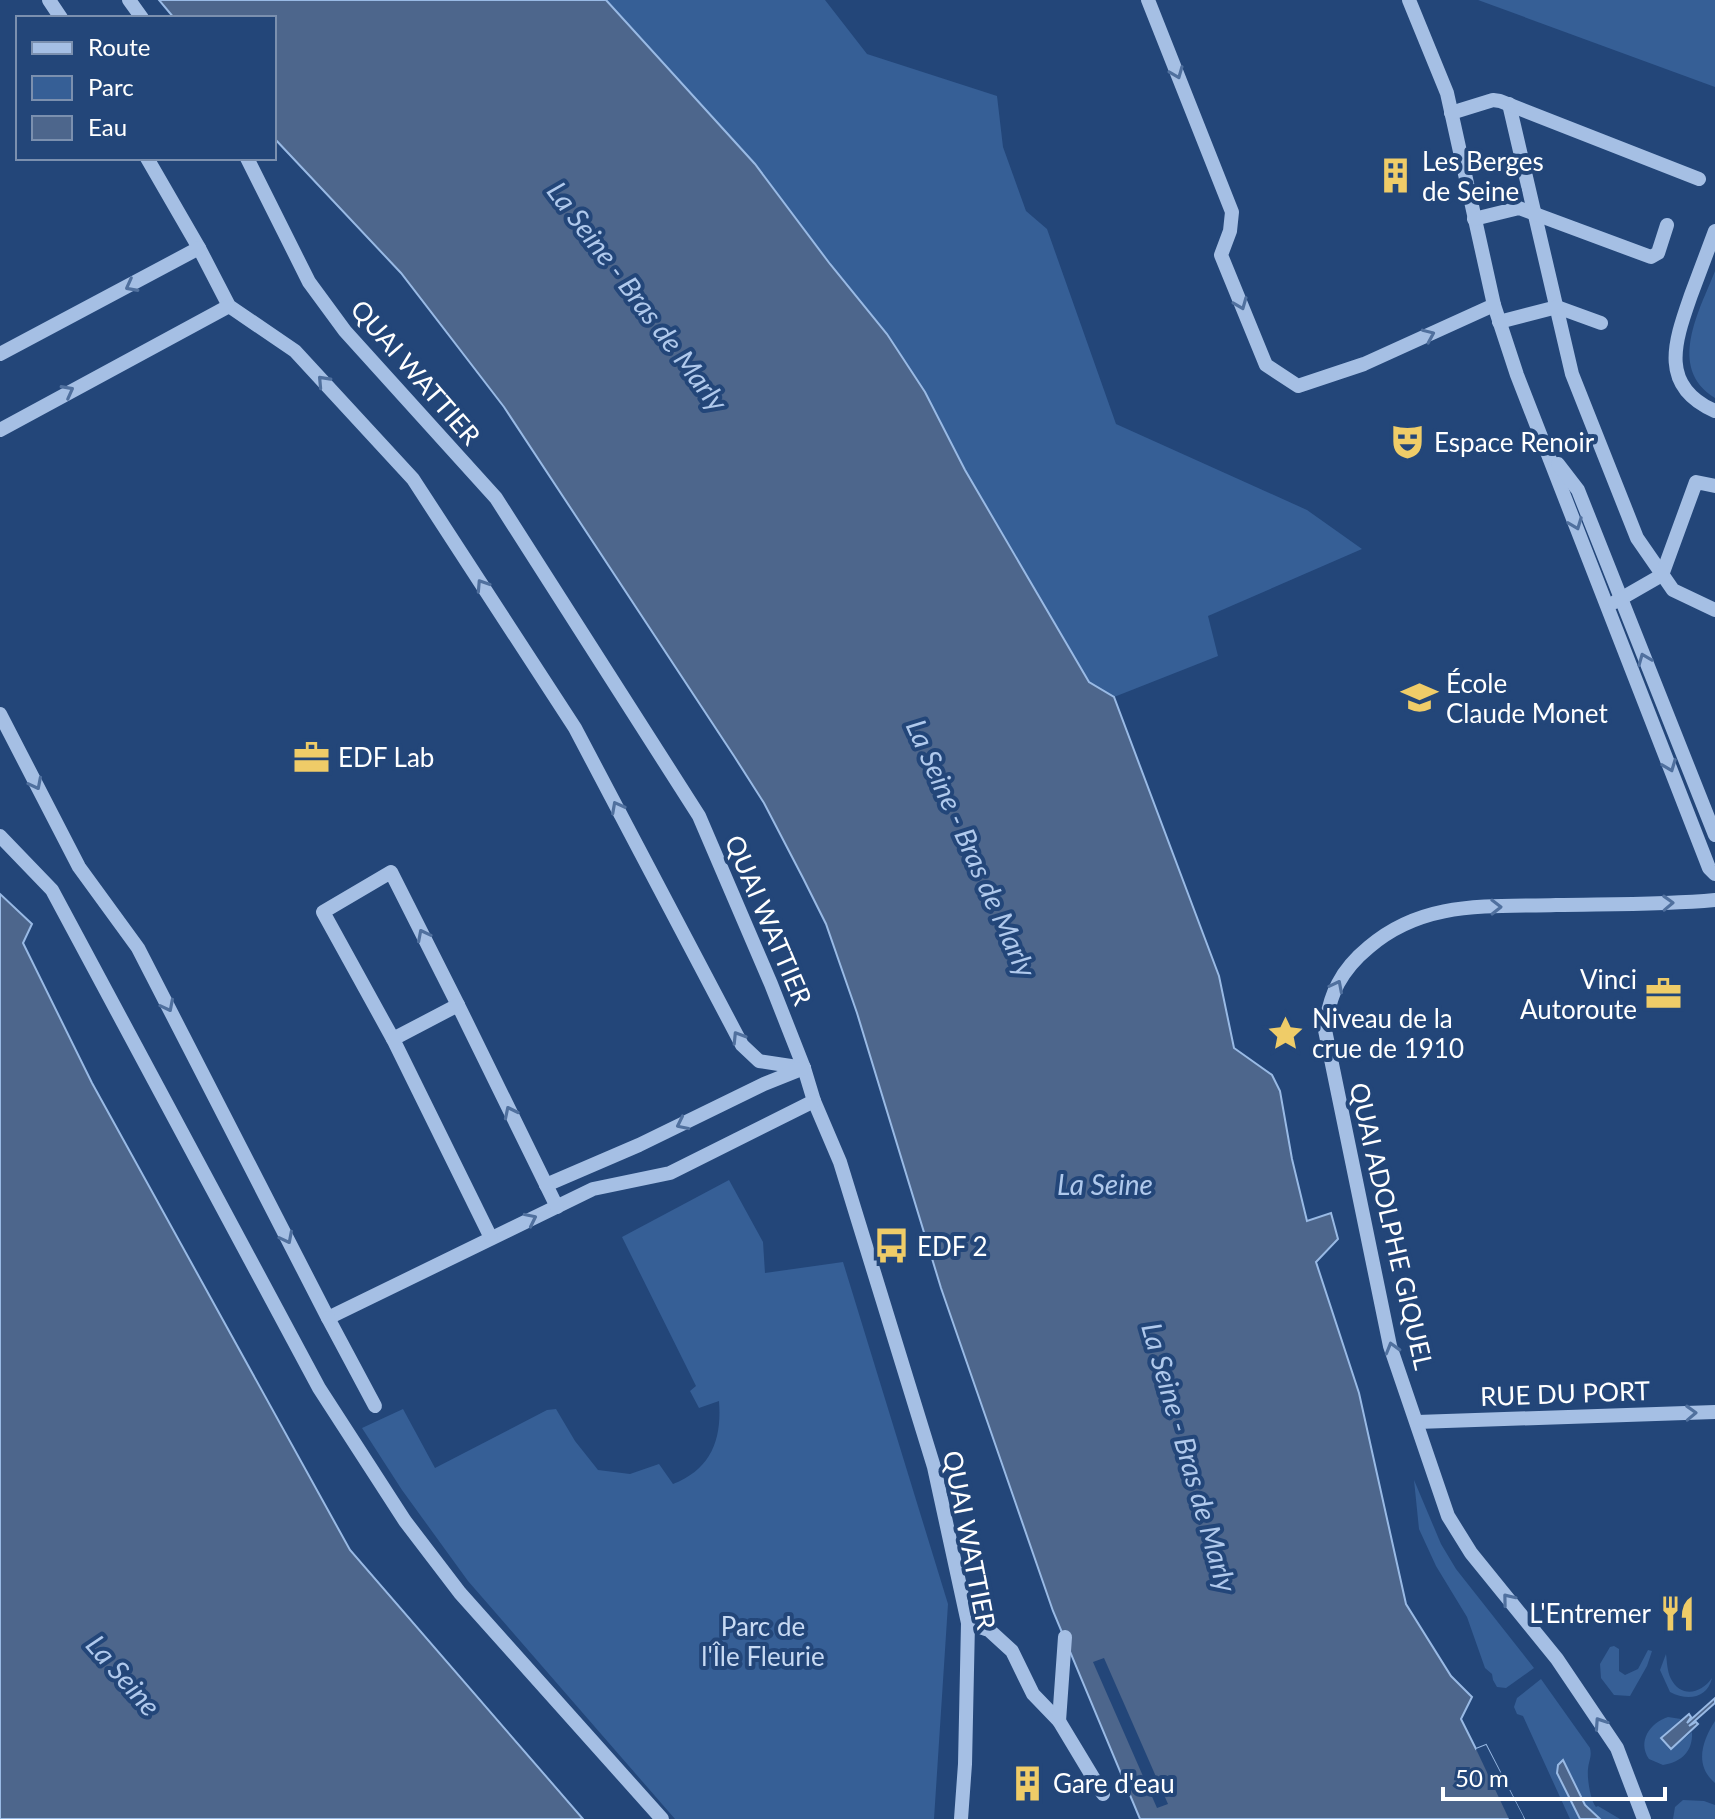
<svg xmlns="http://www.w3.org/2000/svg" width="1715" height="1819" viewBox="0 0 1715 1819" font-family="Lato,sans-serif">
<rect width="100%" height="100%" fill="#234679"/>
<g fill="#365f96">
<polygon points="606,0 825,0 867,54 997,96 1003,147 1026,211 1047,229 1116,424 1307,510 1362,549 1208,616 1218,656 1114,697 1089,682 965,470 925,392 888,334 830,264 755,164"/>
<polygon points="1478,0 1715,0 1715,87"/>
<path d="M1715 271V398C1666 368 1700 310 1715 271Z"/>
<path d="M729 1180 763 1242 765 1273 843 1262 948 1604 934 1819H675L468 1581 402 1490 362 1428 403 1409 435 1468 547 1410 556 1409 575 1441 598 1470 630 1474 659 1464 673 1484C711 1469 722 1440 719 1401L699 1408 690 1391 696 1386 622 1237Z"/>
<polygon points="1414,1480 1441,1544 1456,1569 1534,1668 1506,1688 1497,1687 1493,1680 1492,1674 1485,1668 1467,1617 1436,1566 1419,1529"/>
<polygon points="1614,1646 1619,1649 1619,1671 1625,1675 1638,1669 1648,1650 1652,1651 1647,1666 1630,1696 1614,1695 1601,1678 1600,1664 1610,1647"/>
<path d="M1666 1654C1667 1661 1667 1671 1671 1679 1681 1698 1701 1694 1712 1678 1707 1699 1687 1701 1670 1692L1660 1670Z"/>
<path d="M1541 1679 1590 1748C1592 1757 1589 1760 1588 1769 1587 1777 1590 1800 1596 1807L1598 1806 1620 1819H1570L1523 1716 1517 1714 1514 1707 1517 1698Z"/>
<path d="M1668 1717 1681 1719 1660 1738 1670 1750 1692 1732C1693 1751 1682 1762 1663 1765L1649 1759C1637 1741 1650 1723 1668 1717Z"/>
<path d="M1715 1721V1783C1694 1765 1702 1741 1715 1721Z"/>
<polygon points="1683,1800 1704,1801 1715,1805 1715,1819 1673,1819 1675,1807"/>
</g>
<g fill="#4d668c" stroke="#99bae5" stroke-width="2">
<polygon points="159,0 606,0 755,164 830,264 887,334 925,392 965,470 1089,682 1114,697 1219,976 1234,1048 1272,1075 1280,1091 1292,1159 1307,1221 1331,1213 1338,1239 1316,1262 1359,1393 1406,1604 1451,1676 1472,1697 1461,1719 1476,1749 1486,1745 1524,1819 1140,1819 1053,1611 941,1288 857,1013 826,924 803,878 764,803 734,756 504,407 401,273 274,138 274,18 174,18"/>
<polygon points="0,894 32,924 23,943 92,1083 350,1550 583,1819 0,1819"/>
<polygon points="1715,1698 1715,1703 1689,1726 1696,1722 1698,1724 1671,1749 1661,1738 1689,1714 1691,1717 1687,1723"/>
<polygon points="1563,1760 1585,1805 1600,1819 1580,1819 1557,1773 1558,1765"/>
</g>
<g fill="#234679">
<polygon points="1104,1658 1168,1804 1157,1808 1093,1662"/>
<polygon points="1486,1745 1523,1816 1524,1819 1509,1819 1476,1749"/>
</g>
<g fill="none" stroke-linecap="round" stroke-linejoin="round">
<g stroke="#a5bfe4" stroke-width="14">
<polyline points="49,0 61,18"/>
<polyline points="129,0 142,18"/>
<polyline points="1148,0 1232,212 1230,231 1221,255 1266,365 1298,386 1364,364 1494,305"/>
<polyline points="1409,0 1447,93 1494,305 1517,375 1709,868 1715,874"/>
<polyline points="1509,104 1572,374 1637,538 1673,590 1715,610"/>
<polyline points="1451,113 1493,100 1500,101 1699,179"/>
<polyline points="147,158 199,248 229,306 295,351 413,479 575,728 742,1045 759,1061 804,1068"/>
<polyline points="247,158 309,282 345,331 496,498 699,816 771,984 804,1068 814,1101 840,1162 934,1467 968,1623 965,1764 961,1819"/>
<polyline points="1474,219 1519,208 1651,257 1658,253 1667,225"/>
<path d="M1715 231C1707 252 1699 274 1691 295 1675 341 1658 386 1715 411"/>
<polyline points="1499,322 1557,307 1601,323"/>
<polyline points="0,354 199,248"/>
<polyline points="0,430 229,306"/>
<polyline points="1558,464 1578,490 1715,835"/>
<polyline points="1615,602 1662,575 1696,482 1715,486"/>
<polyline points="0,714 79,867 138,948 328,1318 593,1189 670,1173 814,1101"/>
<polyline points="0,836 52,890 319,1388 405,1521 460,1593 662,1819"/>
<polyline points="393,1039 323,912 391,872 458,1005"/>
<polyline points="546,1185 639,1145 764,1084 804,1068"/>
<polyline points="491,1238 393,1039 458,1005 557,1207"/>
<polyline points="328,1318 375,1406"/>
<polyline points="1417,1422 1715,1412"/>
<polyline points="968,1623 989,1630 1012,1651 1033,1694 1059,1721 1103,1794"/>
<polyline points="1059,1721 1065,1637"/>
<path d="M1644 1819 1617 1748 1557 1659 1471 1553 1448 1516 1390 1346 1325 1030C1329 994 1341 970 1369 947 1424 900 1487 907 1556 905 1609 904 1662 905 1715 900"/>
</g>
</g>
<defs><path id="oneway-chevron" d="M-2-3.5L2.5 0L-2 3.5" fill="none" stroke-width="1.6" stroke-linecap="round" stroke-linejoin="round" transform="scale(2)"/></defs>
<g stroke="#50709e">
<use href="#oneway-chevron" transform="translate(1177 73) rotate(68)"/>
<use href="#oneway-chevron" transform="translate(131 286) rotate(152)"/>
<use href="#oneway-chevron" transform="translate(1241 304) rotate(68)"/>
<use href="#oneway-chevron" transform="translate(1429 335) rotate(-24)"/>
<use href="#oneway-chevron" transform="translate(323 381) rotate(-133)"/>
<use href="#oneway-chevron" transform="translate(68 391) rotate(-28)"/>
<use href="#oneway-chevron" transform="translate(1576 524) rotate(69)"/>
<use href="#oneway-chevron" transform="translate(482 585) rotate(-123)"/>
<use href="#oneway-chevron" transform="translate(1644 659) rotate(-112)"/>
<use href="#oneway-chevron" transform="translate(1670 766) rotate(69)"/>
<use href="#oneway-chevron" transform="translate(36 784) rotate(63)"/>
<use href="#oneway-chevron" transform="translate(617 807) rotate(-118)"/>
<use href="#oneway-chevron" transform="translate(1668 903) rotate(-2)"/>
<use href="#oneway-chevron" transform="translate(1496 907) rotate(-1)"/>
<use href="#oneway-chevron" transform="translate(423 935) rotate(-117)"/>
<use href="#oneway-chevron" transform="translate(1337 986) rotate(-63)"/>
<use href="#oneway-chevron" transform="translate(168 1006) rotate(63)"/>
<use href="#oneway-chevron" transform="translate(738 1037) rotate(-122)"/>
<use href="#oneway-chevron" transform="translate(510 1112) rotate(-116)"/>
<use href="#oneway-chevron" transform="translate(682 1124) rotate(154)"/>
<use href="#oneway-chevron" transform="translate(531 1219) rotate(-26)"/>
<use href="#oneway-chevron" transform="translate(287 1238) rotate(63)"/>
<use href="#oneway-chevron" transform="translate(1392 1348) rotate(-106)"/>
<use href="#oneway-chevron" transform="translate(1691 1413) rotate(-2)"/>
<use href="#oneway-chevron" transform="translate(1508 1599) rotate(-129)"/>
<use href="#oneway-chevron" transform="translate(1600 1723) rotate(-124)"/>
</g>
<defs>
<symbol id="building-bare" viewBox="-9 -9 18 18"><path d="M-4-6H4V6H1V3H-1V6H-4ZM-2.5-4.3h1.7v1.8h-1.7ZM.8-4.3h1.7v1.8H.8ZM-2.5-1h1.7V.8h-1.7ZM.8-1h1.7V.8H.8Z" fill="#efcc68" stroke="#234679" stroke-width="2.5" paint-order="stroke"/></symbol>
<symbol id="theatre-bare" viewBox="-9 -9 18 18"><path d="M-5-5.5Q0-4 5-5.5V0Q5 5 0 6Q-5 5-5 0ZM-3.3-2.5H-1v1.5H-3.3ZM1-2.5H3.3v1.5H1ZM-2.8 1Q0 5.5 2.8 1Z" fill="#efcc68" stroke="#234679" stroke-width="2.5" paint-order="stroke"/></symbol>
<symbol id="school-bare" viewBox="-9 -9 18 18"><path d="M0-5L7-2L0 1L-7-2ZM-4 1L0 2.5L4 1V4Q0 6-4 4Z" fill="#efcc68" stroke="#234679" stroke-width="2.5" paint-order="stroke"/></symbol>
<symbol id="office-bare" viewBox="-9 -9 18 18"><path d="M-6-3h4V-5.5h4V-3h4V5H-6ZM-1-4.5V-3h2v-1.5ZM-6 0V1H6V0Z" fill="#efcc68" stroke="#234679" stroke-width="2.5" paint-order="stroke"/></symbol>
<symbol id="sight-bare" viewBox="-9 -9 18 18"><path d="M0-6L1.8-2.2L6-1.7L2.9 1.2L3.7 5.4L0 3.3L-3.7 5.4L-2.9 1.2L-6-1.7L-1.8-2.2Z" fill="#efcc68" stroke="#234679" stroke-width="2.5" paint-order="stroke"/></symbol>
<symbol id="bus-bare" viewBox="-9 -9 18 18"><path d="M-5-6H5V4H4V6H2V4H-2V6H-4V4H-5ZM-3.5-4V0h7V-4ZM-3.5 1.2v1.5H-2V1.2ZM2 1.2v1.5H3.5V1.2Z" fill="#efcc68" stroke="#234679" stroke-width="2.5" paint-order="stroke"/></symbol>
<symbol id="restaurant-bare" viewBox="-9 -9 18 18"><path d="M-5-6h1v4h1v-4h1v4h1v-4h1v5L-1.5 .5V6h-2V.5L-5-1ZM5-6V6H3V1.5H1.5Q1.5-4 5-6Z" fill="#efcc68" stroke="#234679" stroke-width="2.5" paint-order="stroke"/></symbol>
</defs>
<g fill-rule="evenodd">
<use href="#building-bare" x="1370" y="150" width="51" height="51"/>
<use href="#theatre-bare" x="1382" y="416" width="51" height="51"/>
<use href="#school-bare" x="1394" y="672" width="51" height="51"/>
<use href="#office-bare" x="286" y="732" width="51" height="51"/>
<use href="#office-bare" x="1638" y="968" width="51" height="51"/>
<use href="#sight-bare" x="1260" y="1008" width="51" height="51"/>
<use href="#bus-bare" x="866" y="1220" width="51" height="51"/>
<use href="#restaurant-bare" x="1652" y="1588" width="51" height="51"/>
<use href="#building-bare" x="1002" y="1758" width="51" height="51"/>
</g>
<g text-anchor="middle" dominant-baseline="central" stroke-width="8" stroke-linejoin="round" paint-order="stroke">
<g font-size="26" fill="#fff" stroke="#234679" text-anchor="start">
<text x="1422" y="161">Les Berges<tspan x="1422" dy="30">de Seine</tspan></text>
<text x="1434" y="442">Espace Renoir</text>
<text x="1446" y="683">École<tspan x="1446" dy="30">Claude Monet</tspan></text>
<text x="338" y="757">EDF Lab</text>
<text x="1637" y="979" text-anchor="end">Vinci<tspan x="1637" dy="30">Autoroute</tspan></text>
<text x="1312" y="1018">Niveau de la<tspan x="1312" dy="30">crue de 1910</tspan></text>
<text x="917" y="1246">EDF 2</text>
<text x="1651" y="1613" text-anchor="end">L'Entremer</text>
<text x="1053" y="1783">Gare d'eau</text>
</g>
<g font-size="26" fill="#fff" stroke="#234679">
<text transform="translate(416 372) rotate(49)">QUAI WATTIER</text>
<text transform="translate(769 920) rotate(67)">QUAI WATTIER</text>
<text transform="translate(1392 1226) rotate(77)">QUAI ADOLPHE GIQUEL</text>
<text transform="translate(1565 1393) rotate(-2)">RUE DU PORT</text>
<text transform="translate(970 1540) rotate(79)">QUAI WATTIER</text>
</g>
<g font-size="26" fill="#c8daf3" stroke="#234679">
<text x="763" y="1626">Parc de<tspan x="763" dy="30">l'Île Fleurie</tspan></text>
</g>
<g font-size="28" font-style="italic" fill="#b0c9ec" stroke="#234679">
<text transform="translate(638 296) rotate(53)">La Seine - Bras de Marly</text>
<text transform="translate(972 848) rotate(66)">La Seine - Bras de Marly</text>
<text x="1105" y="1184">La Seine</text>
<text transform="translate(1190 1457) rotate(74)">La Seine - Bras de Marly</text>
<text transform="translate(124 1675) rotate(49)">La Seine</text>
</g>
</g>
<rect x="16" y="16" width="260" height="144" fill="#234679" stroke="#7b90af" stroke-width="2"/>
<rect x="32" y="42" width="40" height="12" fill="#a5bfe4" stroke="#7b90af" stroke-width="2"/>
<text x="88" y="56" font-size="24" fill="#ffffff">Route</text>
<rect x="32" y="76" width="40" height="24" fill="#365f96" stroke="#7b90af" stroke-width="2"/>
<text x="88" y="96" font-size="24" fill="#ffffff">Parc</text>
<rect x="32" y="116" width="40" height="24" fill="#4d668c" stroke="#7b90af" stroke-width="2"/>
<text x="88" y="136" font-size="24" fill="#ffffff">Eau</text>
<path d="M1443 1787v12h222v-12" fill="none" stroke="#ffffff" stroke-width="4"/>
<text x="1455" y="1787" font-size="24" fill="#ffffff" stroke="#234679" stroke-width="6" paint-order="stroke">50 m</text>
</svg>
